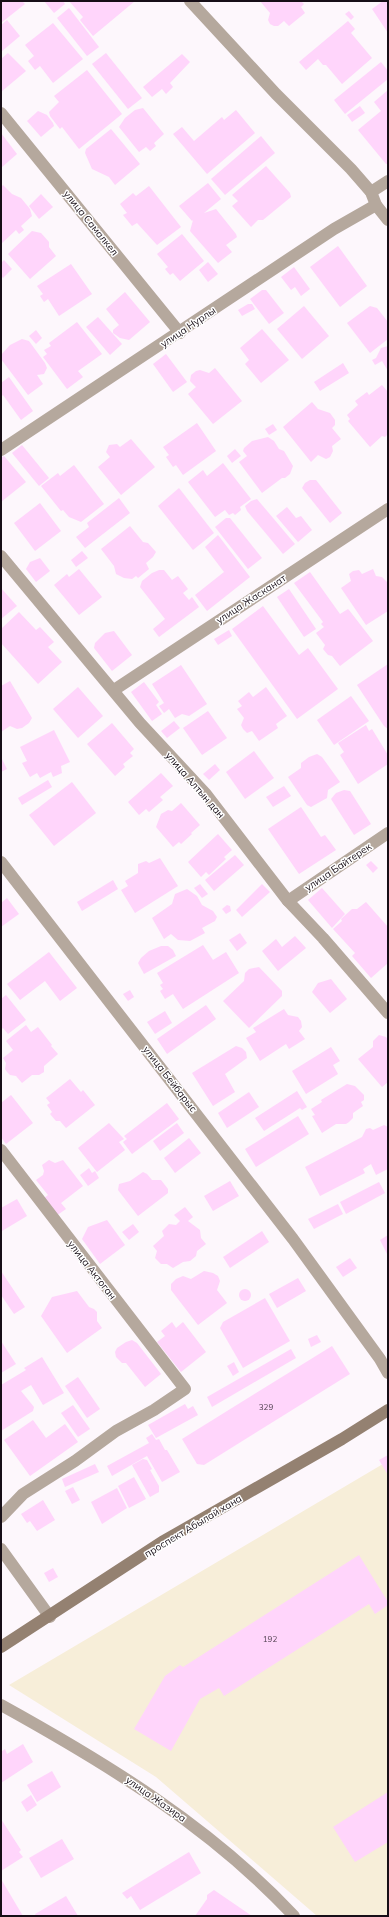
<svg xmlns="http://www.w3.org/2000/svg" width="389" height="1917" viewBox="0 0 389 1917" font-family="Mulish,sans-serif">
<rect width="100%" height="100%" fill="#fdf7fc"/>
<polygon fill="#f7eed9" points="388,1461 388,1916 317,1916 156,1777 9,1685"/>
<g fill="#ffd5fb">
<polygon points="1,1 22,1 25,4 1,23"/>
<polygon points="44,1 63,1 65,4 54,13"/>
<polygon points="69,1 135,1 93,36 80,20 83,17"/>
<polygon points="260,1 301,1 304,4 301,7 305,13 289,26 284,21 278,26 274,26 270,24 268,20 270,13"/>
<polygon points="383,1 388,1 388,33 372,9"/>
<polygon points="69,8 99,47 87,56 57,18"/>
<polygon points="349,11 354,17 351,20 345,14"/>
<polygon points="7,20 20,36 1,52 1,25"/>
<polygon points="348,21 355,29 351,33 372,58 342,84 326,65 323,65 318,59 306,70 299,62"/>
<polygon points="53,23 83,59 53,83 40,66 35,70 28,61 34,56 25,45"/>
<polygon points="8,53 26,71 1,92 1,59"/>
<polygon points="106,53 142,98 128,109 92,64"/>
<polygon points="182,54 190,62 170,83 173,87 166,94 162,89 152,97 143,87"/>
<polygon points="381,62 388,71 388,79 345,114 334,100"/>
<polygon points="87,70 122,114 79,149 62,127 60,129 50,116 49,112 59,102 54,96"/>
<polygon points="388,90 388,164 386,164 358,130 381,111 374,102"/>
<polygon points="360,106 365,113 352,122 347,115"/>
<polygon points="143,108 164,134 154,143 156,146 150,151 146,147 139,152 119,127 125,118 135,110"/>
<polygon points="236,110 255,133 207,174 173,134 182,127 194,141 222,117 224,120"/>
<polygon points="38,111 47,115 53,123 54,126 41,137 27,121"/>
<polygon points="111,129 140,164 115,185 109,177 92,169 85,153 86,149"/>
<polygon points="1,133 17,154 1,168"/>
<polygon points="261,136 275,153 225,195 211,179"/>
<polygon points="266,166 290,193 291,197 263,220 258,220 251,227 232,206 238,201 232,195"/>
<polygon points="208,183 221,199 204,213 216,209 236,234 237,237 226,245 232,252 218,263 190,231 193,220 192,221 179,206"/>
<polygon points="3,185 12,194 21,198 30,209 32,216 21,226 24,230 19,234 16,230 1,244 1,187"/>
<polygon points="149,186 181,227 157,245 137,223 132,226 123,215 127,213 120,204 133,193 136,196"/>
<polygon points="41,194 53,207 39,219 29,206"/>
<polygon points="32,231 41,233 49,242 49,247 56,256 30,279 8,254"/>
<polygon points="182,234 204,261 180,281 173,273 170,275 165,269 168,267 157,254"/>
<polygon points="338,246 367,286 340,307 310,267"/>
<polygon points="4,260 12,269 3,278 1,276 1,263"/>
<polygon points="208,262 218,274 208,282 199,270"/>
<polygon points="71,264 92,294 59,316 48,299 44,302 40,296 43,294 37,286"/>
<polygon points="294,267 310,289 301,296 295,287 291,290 281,277"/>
<polygon points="262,290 266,290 284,313 269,324 250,299"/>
<polygon points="125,292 150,322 129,340 120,338 113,333 113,330 119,325 106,309"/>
<polygon points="248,304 252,304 255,309 242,316 238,310"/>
<polygon points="304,306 329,336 302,359 277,329"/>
<polygon points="370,306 377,308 388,322 388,339 370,353 347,323"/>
<polygon points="98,317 122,344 110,355 86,327"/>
<polygon points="77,322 102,354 78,371 83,377 67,389 43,357 47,354 44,350 51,346 49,343"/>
<polygon points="262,329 289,360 261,383 245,364 249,360 240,348"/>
<polygon points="36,330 42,338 36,344 29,336"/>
<polygon points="22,339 29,341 45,363 47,368 44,374 37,375 43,384 28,395 1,359 1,355 10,345"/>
<polygon points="388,346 388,371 382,361 375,365 372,360 376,358 381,348"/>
<polygon points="166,354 187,382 173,392 153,364"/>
<polygon points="343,363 349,373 320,391 314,382"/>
<polygon points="215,368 242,401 213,424 188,394 196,387 190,381 191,375 196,371 200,370 209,373"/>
<polygon points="9,377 33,411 21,420 3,395 1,397 1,383"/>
<polygon points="382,385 388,392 388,434 385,437 382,436 370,447 348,421 350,419 347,415 358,405 355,401 367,392 369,395"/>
<polygon points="312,402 318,409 330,413 335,420 335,425 332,428 341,439 332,446 333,451 330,457 326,459 318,455 311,462 283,427"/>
<polygon points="197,423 216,451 183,475 176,465 173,467 166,457 169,455 163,447"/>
<polygon points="273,424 277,430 269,435 265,429"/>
<polygon points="268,437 274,441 279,449 284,451 293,466 290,474 285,478 282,478 262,493 239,462 247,456 243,451 244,448 252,441"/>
<polygon points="131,439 155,467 121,495 98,467 110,457 106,452 109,445 117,444 120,447"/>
<polygon points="22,445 49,478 39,486 12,453"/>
<polygon points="235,449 241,456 232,463 227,456"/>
<polygon points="4,456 26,482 1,502 1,458"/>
<polygon points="223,463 251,499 240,507 241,510 235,515 233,513 229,515 225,510 215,517 188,482 203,470 207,476"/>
<polygon points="74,465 104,504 81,522 69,517 63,510 61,511 41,486 58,473 60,476"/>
<polygon points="310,480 316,480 342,513 330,523 302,488 305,483"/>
<polygon points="179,488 214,533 193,550 158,506"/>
<polygon points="119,498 130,513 85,548 76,537 89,527 87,523"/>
<polygon points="257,499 295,544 283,554 247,511 245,506 251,501"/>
<polygon points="40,503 61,531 35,551 14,523"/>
<polygon points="287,507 296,518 301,516 312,530 298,542 276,516"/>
<polygon points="226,518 230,518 262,558 248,569 215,527"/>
<polygon points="130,526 143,542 148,543 156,552 153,557 146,563 149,569 138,578 136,576 132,579 124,578 116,574 114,566 101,549"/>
<polygon points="218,535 250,577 207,611 195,595 224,572 205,547"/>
<polygon points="82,551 88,558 76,567 71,560"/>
<polygon points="40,558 50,571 36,582 26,569 30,562"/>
<polygon points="79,569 102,597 79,615 54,585 67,574 69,577"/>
<polygon points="373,569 376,576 382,577 388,583 388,611 366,625 341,588 351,581 349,574 353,571 359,570 362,574"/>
<polygon points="159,570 164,570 172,580 178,576 188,589 183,593 189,600 192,597 199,607 159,637 153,629 165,619 140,587 142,581 152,573"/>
<polygon points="310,572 340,614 348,609 349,610 373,641 340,666 332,656 328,655 323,649 325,645 316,633 324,627 321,624 323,622 294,583"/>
<polygon points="1,588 17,606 1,619"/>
<polygon points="289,589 316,629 304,637 277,597"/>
<polygon points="263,606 299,655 308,648 338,689 297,719 232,629"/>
<polygon points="19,612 36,630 40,627 54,642 48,647 62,662 38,684 1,643 1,629"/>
<polygon points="229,630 232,636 218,645 214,639"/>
<polygon points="114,631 132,655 112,671 94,648 95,643 105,633"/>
<polygon points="388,664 388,729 384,726 357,685"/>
<polygon points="181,665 207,704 189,716 182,714 175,718 169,709 164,713 159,706 164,703 152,684"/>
<polygon points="10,681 32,718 29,723 22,728 17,729 10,726 1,732 1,686"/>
<polygon points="144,682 159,702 156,705 162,714 152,721 131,692"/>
<polygon points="78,687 103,716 78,738 53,709"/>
<polygon points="266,687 287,716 276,724 278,728 259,741 252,731 247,733 243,729 241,725 244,718 237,709 242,706 238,701 249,692 253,697"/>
<polygon points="351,696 369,721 334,745 317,720"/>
<polygon points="208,711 227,738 202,755 183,728"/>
<polygon points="174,721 180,728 167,738 161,731"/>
<polygon points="112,723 134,749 130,753 133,756 123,764 125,767 115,776 87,744"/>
<polygon points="366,725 369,731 372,729 388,755 388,764 358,784 340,755 344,752 338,743"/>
<polygon points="54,730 70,762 61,766 62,773 53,777 51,772 40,778 37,773 30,777 22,763 27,761 20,747"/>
<polygon points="254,751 274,778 245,799 226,772"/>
<polygon points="317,754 322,757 340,782 328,790 327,798 311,807 307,805 288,777 301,768 301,763 309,757"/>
<polygon points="1,757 7,769 1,772"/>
<polygon points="215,764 220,770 209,780 203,774"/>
<polygon points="161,773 173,786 160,797 163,800 149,812 146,809 139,815 128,802"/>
<polygon points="48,780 52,787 22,805 18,798"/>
<polygon points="72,782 96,813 54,846 29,815"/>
<polygon points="284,786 291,796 273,807 266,797"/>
<polygon points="344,790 350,791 371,824 354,835 331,799 336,793"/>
<polygon points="181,803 200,825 191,833 192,834 181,844 179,842 173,847 156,827 161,814 168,810 172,811"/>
<polygon points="301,807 321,837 325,835 336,850 299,874 268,829"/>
<polygon points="218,834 232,850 224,857 226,859 209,875 206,872 201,877 188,862"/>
<polygon points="235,855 244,865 214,891 205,880"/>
<polygon points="160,858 178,886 135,913 121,890 128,886 125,881 138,873 138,864 146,861 149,863"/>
<polygon points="371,861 378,868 373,873 366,865"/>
<polygon points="113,880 118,889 82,911 77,902"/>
<polygon points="200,884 208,894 202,898 194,888"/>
<polygon points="262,884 270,892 242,917 236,910"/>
<polygon points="322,888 345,914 332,928 308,900"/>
<polygon points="187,889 197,896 202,905 213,911 217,917 215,921 202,928 205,933 190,941 178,940 171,934 164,939 152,918 172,904 175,894"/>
<polygon points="7,898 19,914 1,927 1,903"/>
<polygon points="366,902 388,927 388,963 371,978 352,956 355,953 333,929 342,921 341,919 352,909 357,909"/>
<polygon points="227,905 230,906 231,911 226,914 222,909"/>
<polygon points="240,933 247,943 237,951 229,940"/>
<polygon points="295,936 306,948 278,971 262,951 276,939 282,947"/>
<polygon points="203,945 213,960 226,952 239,973 183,1009 173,994 165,999 160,991 163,989 160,985 163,983 157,973"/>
<polygon points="161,946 168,946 173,950 176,956 144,974 138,963 141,958 149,951"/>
<polygon points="49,952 77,988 60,1001 45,981 20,1000 7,984"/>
<polygon points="259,967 282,991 282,996 249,1028 223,1001 244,981 245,973 249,969"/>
<polygon points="331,979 347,999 330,1013 312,992 318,983"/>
<polygon points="130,990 134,997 128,1001 123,994"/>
<polygon points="6,995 26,1020 8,1034 3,1028 1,1030 1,999"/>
<polygon points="206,1005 216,1019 167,1054 157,1039"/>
<polygon points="284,1009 288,1015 298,1017 301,1021 302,1027 299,1031 305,1039 289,1049 286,1044 260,1061 246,1038 256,1032 253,1028"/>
<polygon points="165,1011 172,1023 155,1034 147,1022"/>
<polygon points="26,1025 31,1032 38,1027 52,1045 51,1046 58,1054 44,1066 44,1072 39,1075 32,1075 22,1083 16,1076 10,1075 7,1072 5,1069 6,1063 3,1058 13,1050 6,1041"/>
<polygon points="379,1035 386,1037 388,1040 388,1082 382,1087 358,1059 373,1047 373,1041"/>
<polygon points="236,1046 242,1048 246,1052 247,1058 225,1074 235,1092 213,1106 192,1073"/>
<polygon points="331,1047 340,1061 333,1065 338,1074 306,1094 292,1071"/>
<polygon points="70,1079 81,1092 83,1090 95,1105 66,1128 60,1121 56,1121 50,1114 52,1112 47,1105 50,1103 46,1098"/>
<polygon points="347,1084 355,1086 364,1095 364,1100 361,1102 363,1106 353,1113 353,1118 349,1122 346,1124 336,1124 322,1133 312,1116 315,1115 311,1109 322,1102 321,1100"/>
<polygon points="297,1091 307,1107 302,1110 300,1108 264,1131 255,1118"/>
<polygon points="249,1092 259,1107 227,1128 218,1113"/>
<polygon points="11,1095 33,1123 6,1144 1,1137 1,1103"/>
<polygon points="167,1103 179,1119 132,1154 123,1142 127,1139 124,1136"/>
<polygon points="298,1116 309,1134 256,1167 245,1149"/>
<polygon points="109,1123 124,1139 119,1142 125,1150 97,1172 78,1148"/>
<polygon points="177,1123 184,1133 160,1151 153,1141"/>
<polygon points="384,1125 388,1127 388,1169 376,1175 371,1164 363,1169 365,1173 320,1196 305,1167 362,1137 366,1129 370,1128 373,1130"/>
<polygon points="189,1138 201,1153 175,1173 164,1158"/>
<polygon points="49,1160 55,1163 63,1160 83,1186 61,1203 66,1209 56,1216 43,1199 48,1195 36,1180 43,1175 44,1171 42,1165"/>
<polygon points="89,1168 92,1173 95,1171 99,1178 88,1186 80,1175"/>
<polygon points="143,1172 147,1174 152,1180 161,1180 168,1189 168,1193 138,1216 118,1190 119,1184 130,1181"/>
<polygon points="230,1181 239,1196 213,1211 204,1196"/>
<polygon points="379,1182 385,1193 346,1214 340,1202"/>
<polygon points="17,1199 27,1216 2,1231 1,1208"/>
<polygon points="338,1204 343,1214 314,1229 308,1219"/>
<polygon points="185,1207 193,1217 188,1221 200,1230 201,1238 206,1244 197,1251 196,1256 190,1261 183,1262 173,1268 167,1264 161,1264 155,1258 157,1251 153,1246 164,1236 162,1231 169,1224 176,1225 180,1221 174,1215"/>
<polygon points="107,1220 125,1245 100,1264 82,1239 88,1227"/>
<polygon points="133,1224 139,1232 129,1240 122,1232"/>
<polygon points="262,1231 269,1242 230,1268 223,1257"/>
<polygon points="388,1235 388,1256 380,1240"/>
<polygon points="350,1258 357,1268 343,1277 336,1267"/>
<polygon points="1,1271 25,1307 14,1314 1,1295"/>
<polygon points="204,1271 213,1273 218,1276 220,1281 217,1290 227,1303 198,1325 171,1290 171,1284 176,1279 183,1276 191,1279"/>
<polygon points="298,1278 306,1291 277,1308 269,1294"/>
<circle cx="245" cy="1295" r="6"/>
<polygon points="77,1291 89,1307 94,1309 97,1312 97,1321 102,1328 67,1353 41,1316 52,1297"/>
<polygon points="265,1298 290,1341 243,1368 220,1328 223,1322"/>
<polygon points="172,1322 176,1328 183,1322 206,1352 181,1372 157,1342 165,1336 161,1331"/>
<polygon points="317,1335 321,1342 311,1347 308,1339"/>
<polygon points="132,1340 137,1343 161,1374 145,1387 126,1363 122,1363 116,1357 115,1352 117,1348 126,1342"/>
<polygon points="1,1341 16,1364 1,1373"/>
<polygon points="332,1346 350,1374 204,1465 197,1464 182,1439"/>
<polygon points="291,1349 296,1358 212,1407 207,1397"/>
<polygon points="42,1357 64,1393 43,1405 31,1385 21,1391 34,1407 33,1411 1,1431 1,1385 26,1370 24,1368"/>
<polygon points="234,1362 239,1372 233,1376 227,1366"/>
<polygon points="78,1377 100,1409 87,1418 65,1386"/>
<polygon points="185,1404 188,1409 193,1406 198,1415 156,1438 148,1425"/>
<polygon points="73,1405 90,1429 78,1437 61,1413"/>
<polygon points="33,1420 46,1438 65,1424 78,1442 30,1476 4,1440"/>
<polygon points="152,1434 156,1440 159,1439 165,1450 167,1450 180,1472 162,1482 147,1456 112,1476 107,1466 149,1443 146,1438"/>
<polygon points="388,1455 388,1475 379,1460"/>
<polygon points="143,1459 147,1460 152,1469 150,1470 159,1486 159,1492 150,1497 132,1465"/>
<polygon points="95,1464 99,1472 65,1487 62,1479"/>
<polygon points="134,1477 146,1499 129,1508 118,1486"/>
<polygon points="73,1487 80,1500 72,1504 65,1491"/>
<polygon points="117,1488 127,1508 102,1524 91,1502"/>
<polygon points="43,1500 55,1520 37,1531 30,1521 27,1523 21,1514"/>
<polygon points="359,1555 388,1602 388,1605 375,1614 369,1604 224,1696 219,1688 200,1699 171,1751 134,1729 165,1676 180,1665 183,1667"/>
<polygon points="53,1568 58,1577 49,1582 44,1573"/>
<polygon points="23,1744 33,1762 1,1783 1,1752 5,1749 7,1754"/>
<polygon points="52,1771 61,1787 37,1802 27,1785"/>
<polygon points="388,1792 388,1842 355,1862 333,1827"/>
<polygon points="31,1795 37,1805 27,1812 21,1802"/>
<polygon points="1,1819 21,1850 19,1852 23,1857 1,1871"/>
<polygon points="62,1839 74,1859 41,1878 29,1858"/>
<polygon points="189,1852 201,1873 140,1910 131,1896 127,1899 122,1893"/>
<polygon points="1,1879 23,1916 1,1916"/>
<polygon points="214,1890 252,1916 195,1916 207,1899 207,1895"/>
<polygon points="66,1896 78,1916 36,1916 35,1914"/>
</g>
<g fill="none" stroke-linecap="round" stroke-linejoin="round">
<g stroke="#b5a89d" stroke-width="12">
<polyline points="190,1 276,94 351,169 371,192 376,205 388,220"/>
<polyline points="1,113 180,333"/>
<polyline points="371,192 388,181"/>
<polyline points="1,450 334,229 376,205"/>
<polyline points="1,556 140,723 205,793 288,901 323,938 388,1013"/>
<polyline points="114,690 388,509"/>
<polyline points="1,862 293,1239 380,1359 388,1373"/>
<polyline points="288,901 388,833"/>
<polyline points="1,1150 185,1389 154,1410 116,1431 75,1461 23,1494 1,1517"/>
<polyline points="1,1549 50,1617"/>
<path d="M1 1705C106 1763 211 1827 294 1916"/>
</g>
<polyline stroke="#948171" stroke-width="12" points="1,1647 162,1542 342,1439 388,1410"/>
</g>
<g text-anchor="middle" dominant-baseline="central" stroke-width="3" stroke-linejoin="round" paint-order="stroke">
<g font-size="8" fill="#514050">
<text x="266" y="1407">329</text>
<text x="270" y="1639">192</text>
</g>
<g font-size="10" fill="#170e17" stroke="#fff">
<text transform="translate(91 223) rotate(51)">улица Самалкел</text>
<text transform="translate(188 327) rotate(-34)">улица Нурлы</text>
<text transform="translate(251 599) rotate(-33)">улица Жасканат</text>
<text transform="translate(195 785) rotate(49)">улица Алтын дан</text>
<text transform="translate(338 867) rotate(-34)">улица Байтерек</text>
<text transform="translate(170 1079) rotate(52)">улица Бейбарыс</text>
<text transform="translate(92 1270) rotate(52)">улица Актоган</text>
<text transform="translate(193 1526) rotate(-31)">проспект Абылай хана</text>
<text transform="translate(156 1799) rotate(35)">улица Жазира</text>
</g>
</g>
<rect width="389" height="1917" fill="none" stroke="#170e17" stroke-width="4"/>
</svg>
